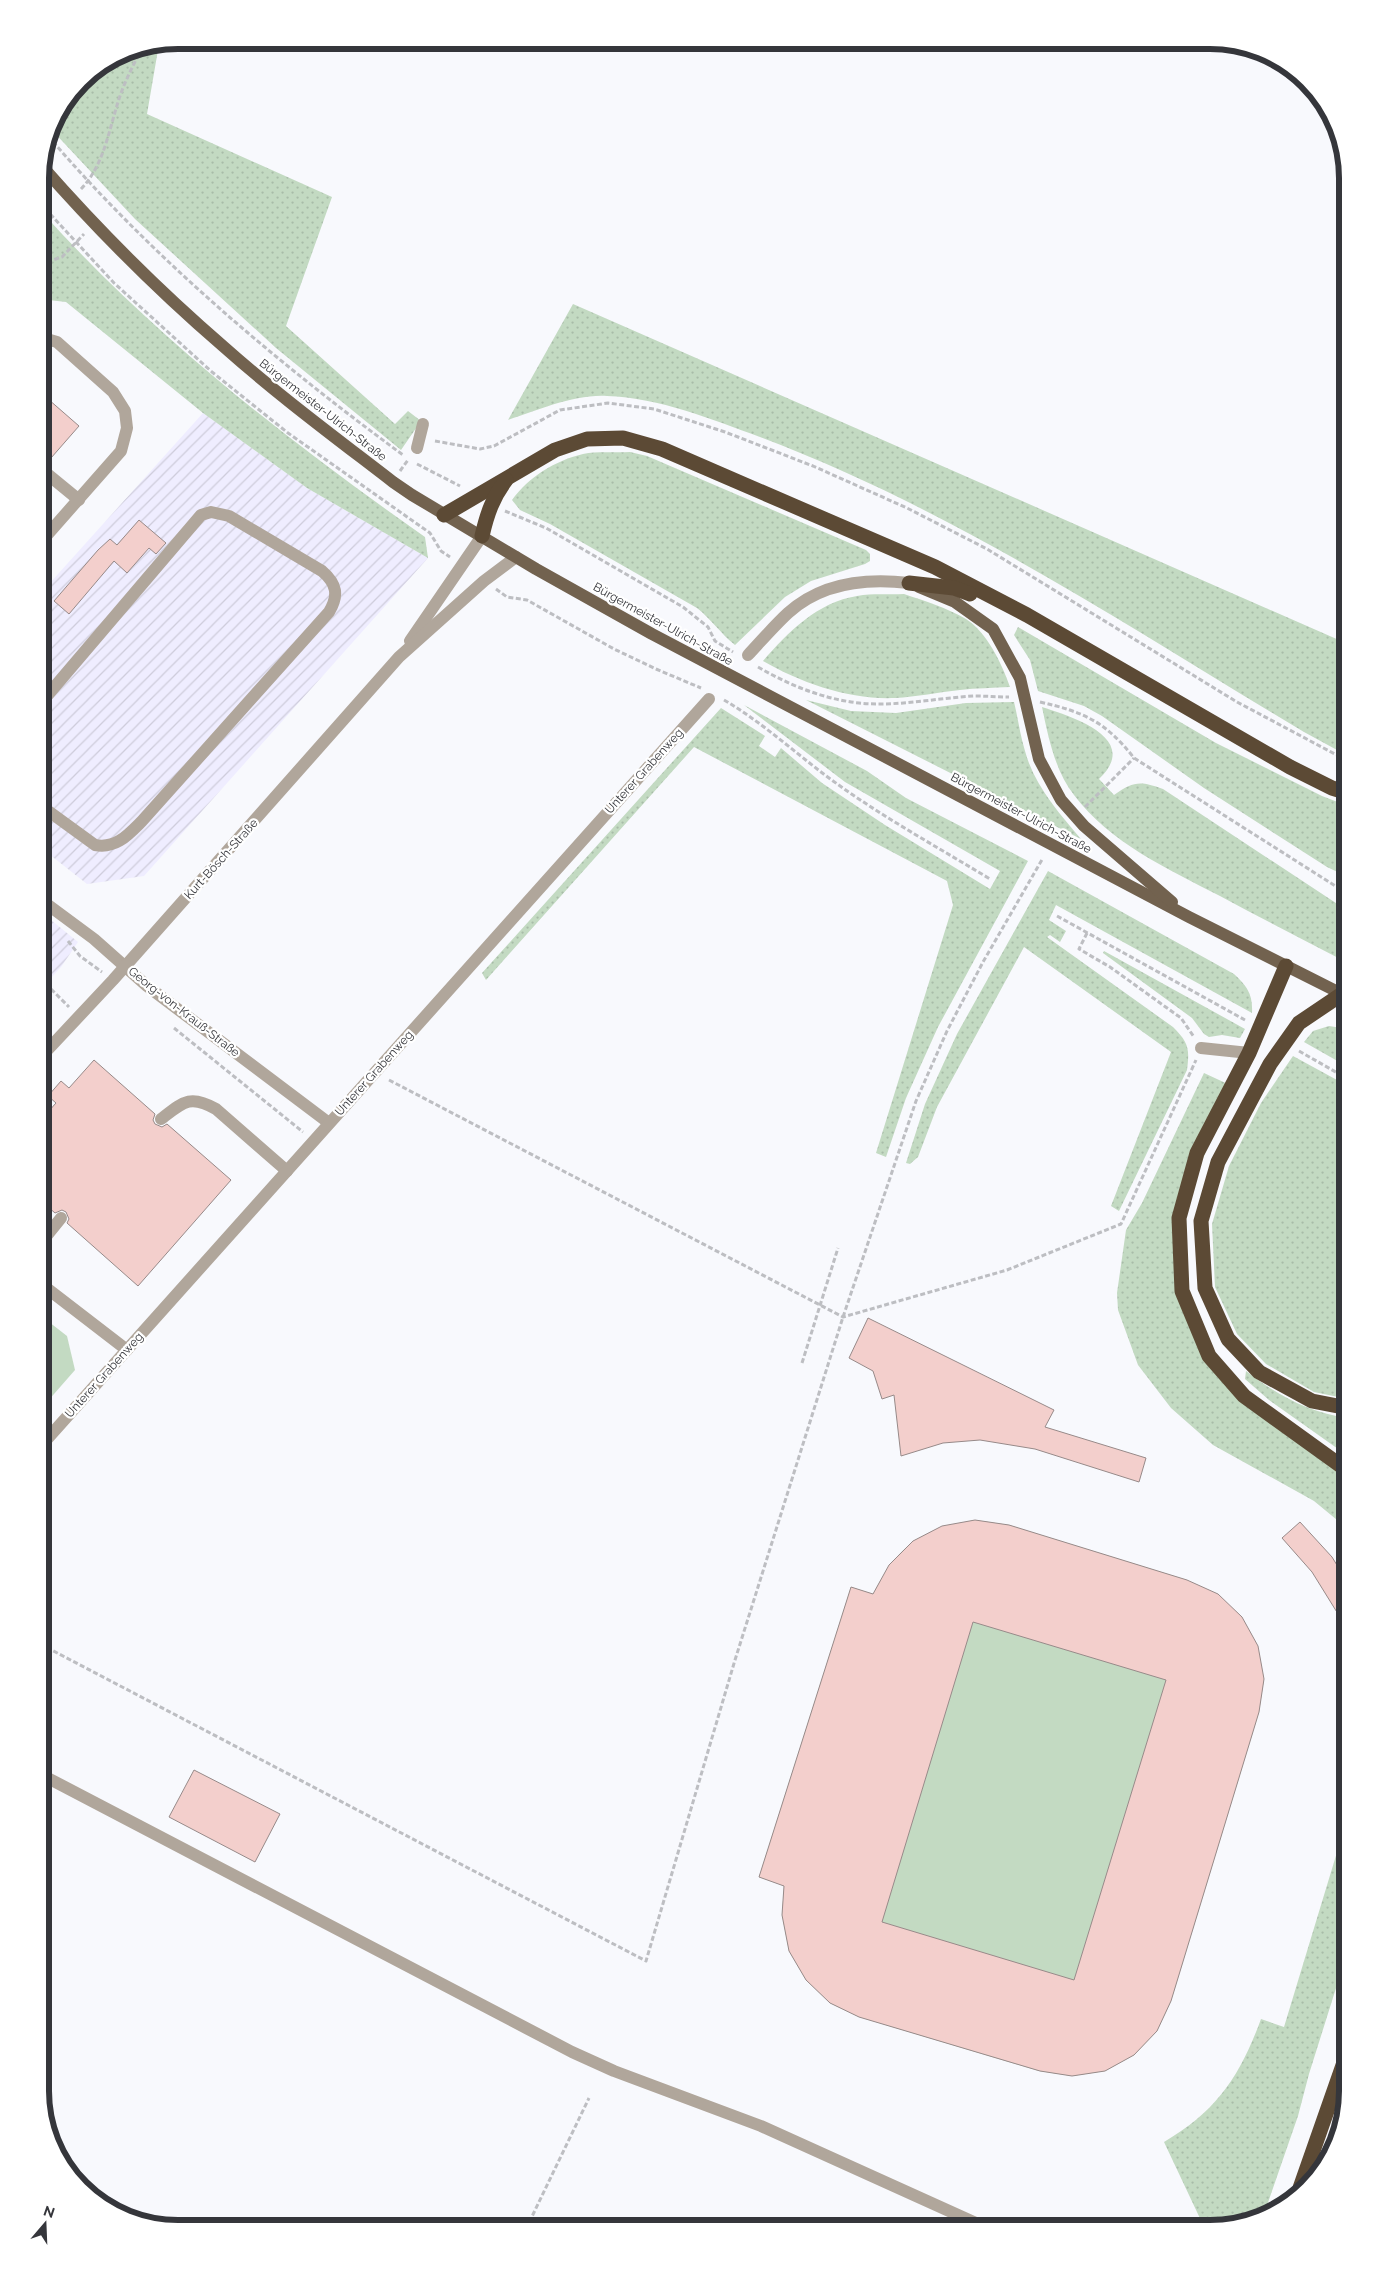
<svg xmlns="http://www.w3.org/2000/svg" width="1388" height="2269" viewBox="0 0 1388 2269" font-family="Raleway,sans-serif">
<defs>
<pattern id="industrial-furrows" width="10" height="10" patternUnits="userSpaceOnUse" patternTransform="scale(1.25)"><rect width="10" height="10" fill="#efedff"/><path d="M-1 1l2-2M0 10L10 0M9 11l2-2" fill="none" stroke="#ceccdb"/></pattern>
<pattern id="grass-dots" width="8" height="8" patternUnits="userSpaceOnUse" patternTransform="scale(1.25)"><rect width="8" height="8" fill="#c3dac2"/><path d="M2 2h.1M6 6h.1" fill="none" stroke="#a8bca8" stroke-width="1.8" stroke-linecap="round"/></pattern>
</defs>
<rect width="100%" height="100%" fill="#f8f9fd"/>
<g fill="url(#industrial-furrows)">
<polygon points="203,413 307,488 428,558 144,876 87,884 40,847 40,594"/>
<polygon points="40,911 78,942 61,967 40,990"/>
</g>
<g fill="url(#grass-dots)">
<polygon points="159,44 147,114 332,197 286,326 395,424 408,411 421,421 401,450 276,348 135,219 50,128 126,50"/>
<path d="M40 210C153 336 287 440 425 537L428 558 307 488 203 413 66 302 40 299V227L44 224 40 219Z"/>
<path d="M573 304 1348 644V756L1304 732C1127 626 954 510 760 437 711 419 660 398 607 396 575 394 538 410 508 420Z"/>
<path d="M630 452 647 456 866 550 870 554V561L865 564 811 581 785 597 735 645C721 634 711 619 697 608L550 524 520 510 512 500C529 477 554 461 583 454 597 451 615 453 630 452Z"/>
<path d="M904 594C925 601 947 608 966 619 987 632 1002 664 1010 687 993 688 976 688 960 690 938 692 917 697 895 698 850 700 801 683 763 661 788 632 818 602 857 596 873 593 889 595 904 594Z"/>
<polygon points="1018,627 1216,743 1322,796 1348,806 1348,877 1327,867 1204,788 1102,716 1084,706 1038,691 1030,660 1014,635"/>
<path d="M806 700 851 711 896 713 966 703 1014 702C1018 718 1020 735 1025 751 1034 785 1059 813 1081 839Z"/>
<polygon points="744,705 867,771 906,798 1028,861 938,1027 906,1098 886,1157 876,1153 953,905 947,881 694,747 486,980 482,973 721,708 765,736 759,746 775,757 781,748 822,783 885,825 990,889 1000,871 845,782"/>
<path d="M1042 707C1072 717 1142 738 1099 779L1114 795C1134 781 1140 781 1163 789L1348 911V963C1305 941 1263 919 1220 896 1168 869 1110 843 1074 795 1055 771 1048 736 1042 707Z"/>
<path d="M1048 871 1234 974C1247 986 1253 994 1252 1013L1056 905 1049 920 1066 931 1060 942 1050 935 1047 937 1173 1027C1188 1042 1190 1048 1187 1070L1119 1211 1111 1206 1171 1052 1024 947 937 1107 918 1157 910 1164 906 1163 925 1104 957 1034Z"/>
<polygon points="1104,951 1245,1029 1240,1038 1222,1035 1209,1037 1204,1034 1192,1018 1103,953"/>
<polygon points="1329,1026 1348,1029 1348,1067 1304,1042 1313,1031"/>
<polygon points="1293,1056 1348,1086 1348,1399 1314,1392 1266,1364 1237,1334 1215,1287 1212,1224 1229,1166 1261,1103"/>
<polygon points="1204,1073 1232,1086 1179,1218 1182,1291 1209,1356 1244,1396 1348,1471 1348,1529 1314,1501 1213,1445 1171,1408 1138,1365 1118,1310 1117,1293 1126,1230 1142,1203"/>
<path d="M1246 1371C1277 1395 1309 1413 1348 1418V1456L1269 1400 1245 1379Z"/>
<polygon points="1348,1708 1348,1751 1339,1749 1348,1717"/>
<path d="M1348 1816V1950L1309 2074 1298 2116 1263 2217 1205 2229 1164 2142C1217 2111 1240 2076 1261 2019L1284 2027Z"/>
</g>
<g fill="#c3dac2">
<polygon points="40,1315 67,1336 75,1370 40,1410"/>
<path d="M975 1520 1009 1525 1187 1580 1264 1679 1259 1712 1171 2001 1157 2031 1134 2055 1105 2071 1072 2076 1039 2071 859 2017 830 2003 806 1980 789 1951 782 1915 784 1886 759 1877 851 1587 873 1594C900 1543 919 1531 975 1520Z"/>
</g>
<g fill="#f3cfcc" stroke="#978a89" fill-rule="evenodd">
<polygon points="40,392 79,426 51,458 40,449"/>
<polygon points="139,520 166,543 156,554 149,548 127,573 114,561 69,614 54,601 98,550 110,539 117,545"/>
<polygon points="94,1060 155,1114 153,1120 155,1124 162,1127 167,1124 231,1180 138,1286 67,1223 69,1219 66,1212 62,1210 55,1213 40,1200 40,1121 56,1103 48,1096 61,1081 69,1088"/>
<polygon points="868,1318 1054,1410 1045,1427 1146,1458 1139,1482 1035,1449 980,1440 943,1443 901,1456 894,1395 882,1399 873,1371 849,1358"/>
<path d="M975 1520 1009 1525 1187 1580 1218 1594 1242 1617 1258 1646 1264 1679 1259 1712 1171 2001 1157 2031 1134 2055 1105 2071 1072 2076 1040 2071 859 2017 830 2003 806 1980 789 1951 782 1915 784 1886 759 1877 851 1587 873 1594 889 1565 913 1541 942 1526ZM973 1622 1166 1680 1074 1980 882 1922Z"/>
<polygon points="1300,1522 1332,1557 1348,1583 1348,1630 1312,1572 1282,1538"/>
<polygon points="194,1770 280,1814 255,1862 169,1817"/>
</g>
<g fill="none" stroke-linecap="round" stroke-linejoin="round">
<g stroke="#bdbec2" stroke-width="3" stroke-dasharray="5 2.5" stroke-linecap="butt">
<path d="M48 136C152 257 275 361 403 455"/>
<path d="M81 189C105 164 109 128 120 96 126 79 134 63 143 47"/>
<polyline points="40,203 114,283 212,372 288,433 430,533 441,551 450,557"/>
<polyline points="40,264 62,257 84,234"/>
<polyline points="435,441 480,449 494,446 560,410 608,403 654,409 725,432 813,466 907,508 987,549 1237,702 1348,761"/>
<polyline points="417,464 460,486"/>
<polyline points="400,471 408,460"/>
<polyline points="505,511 546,528 683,607 708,627 715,641 733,652"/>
<polyline points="496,589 507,597 527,600 614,649 656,669 701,688"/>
<path d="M758 667C789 685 823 699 859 703 897 707 936 698 974 696 986 696 997 697 1009 697"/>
<path d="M724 700C760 721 792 750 825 775 877 814 934 845 990 879"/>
<path d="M1040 702C1084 712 1106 722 1134 758L1348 894"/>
<polyline points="1085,807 1134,758"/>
<polyline points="1057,916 1245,1020"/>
<polyline points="1087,933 1079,949 1110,967 1181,1018 1194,1037"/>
<polyline points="68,941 80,956 102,972"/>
<polyline points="51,989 69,1007"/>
<polyline points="174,1028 303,1132"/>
<polyline points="1299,1051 1348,1079"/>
<polyline points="389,1080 843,1317 1007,1270 1121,1224 1196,1060"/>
<polyline points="802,1363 838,1248"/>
<polyline points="40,1644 646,1961 735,1660 843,1317 916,1101 947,1031 983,962 1043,858"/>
<polyline points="526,2229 589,2098"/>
</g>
<g stroke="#b0a69b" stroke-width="12">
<polyline points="417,448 423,424"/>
<polyline points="40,468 79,500"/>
<polyline points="40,543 121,451 127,428 125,411 113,392 57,342 40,337"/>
<polyline points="410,641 482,536"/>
<path d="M748 655C761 641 774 626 788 613 821 583 867 578 909 583"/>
<path d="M40 805 95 845C116 849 128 835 142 821L329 612C339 595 337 584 322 571L229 516 211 512 201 515 40 704"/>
<polyline points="40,899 94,939 147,986 329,1123"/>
<polyline points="40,969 40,957"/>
<polyline points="1201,1048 1249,1053"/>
<polyline points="40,1058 113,980 399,657 484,581 516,557"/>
<path d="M161 1119C183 1102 190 1094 216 1109L287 1171"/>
<polyline points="40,1244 61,1218"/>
<polyline points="40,1283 127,1350"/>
<polyline points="40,1447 709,699"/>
<polyline points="40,1774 572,2052 614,2071 761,2126 989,2229"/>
</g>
<g stroke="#72624f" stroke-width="12">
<path d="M41 165C98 230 159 291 224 347 278 395 336 438 393 482L412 495 536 569 652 634 1189 917 1348 997"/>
<polyline points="919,587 955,602 993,629 1020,678 1039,759 1061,800 1084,826 1172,902"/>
</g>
<g stroke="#5c4a35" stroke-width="15">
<polyline points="444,515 555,450 587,439 623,438 662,449 935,567 1027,615 1290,767 1332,788 1348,793"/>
<path d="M482 536C487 514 493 497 506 480"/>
<polyline points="909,583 954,588 970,594"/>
<polyline points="1286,966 1249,1053 1197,1153 1179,1218 1182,1291 1209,1356 1244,1396 1348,1471"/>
<polyline points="1342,994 1299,1023 1270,1064 1218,1162 1201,1221 1205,1288 1228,1339 1259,1372 1312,1401 1348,1408"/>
<polyline points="1300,2188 1348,2051"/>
</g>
</g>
<g text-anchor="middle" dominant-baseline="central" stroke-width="4.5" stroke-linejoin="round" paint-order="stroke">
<g font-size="12" fill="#35363b" stroke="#fff">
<text transform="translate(323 410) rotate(38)">Bürgermeister-Ulrich-Straße</text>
<text transform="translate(663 624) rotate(29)">Bürgermeister-Ulrich-Straße</text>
<text transform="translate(644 771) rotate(-48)">Unterer Grabenweg</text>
<text transform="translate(1021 813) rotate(28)">Bürgermeister-Ulrich-Straße</text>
<text transform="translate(221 859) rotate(-48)">Kurt-Bösch-Straße</text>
<text transform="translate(184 1012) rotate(38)">Georg-von-Krauß-Straße</text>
<text transform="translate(374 1073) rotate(-48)">Unterer Grabenweg</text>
<text transform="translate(104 1375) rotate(-48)">Unterer Grabenweg</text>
</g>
</g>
<path d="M0 0H1388V2269H0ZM178 49H1210A129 129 0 0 1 1339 178V2091A129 129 0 0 1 1210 2220H178A129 129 0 0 1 49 2091V178A129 129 0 0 1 178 49Z" fill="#fff" fill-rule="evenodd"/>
<path fill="none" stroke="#35363b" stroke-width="6" d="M178 49H1210A129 129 0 0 1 1339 178V2091A129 129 0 0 1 1210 2220H178A129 129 0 0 1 49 2091V178A129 129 0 0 1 178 49Z"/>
<g transform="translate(45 2224) rotate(19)" stroke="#ffffff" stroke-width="4" paint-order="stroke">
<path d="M0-4L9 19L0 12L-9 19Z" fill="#35363b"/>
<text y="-8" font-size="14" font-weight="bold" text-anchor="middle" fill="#35363b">N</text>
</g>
</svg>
